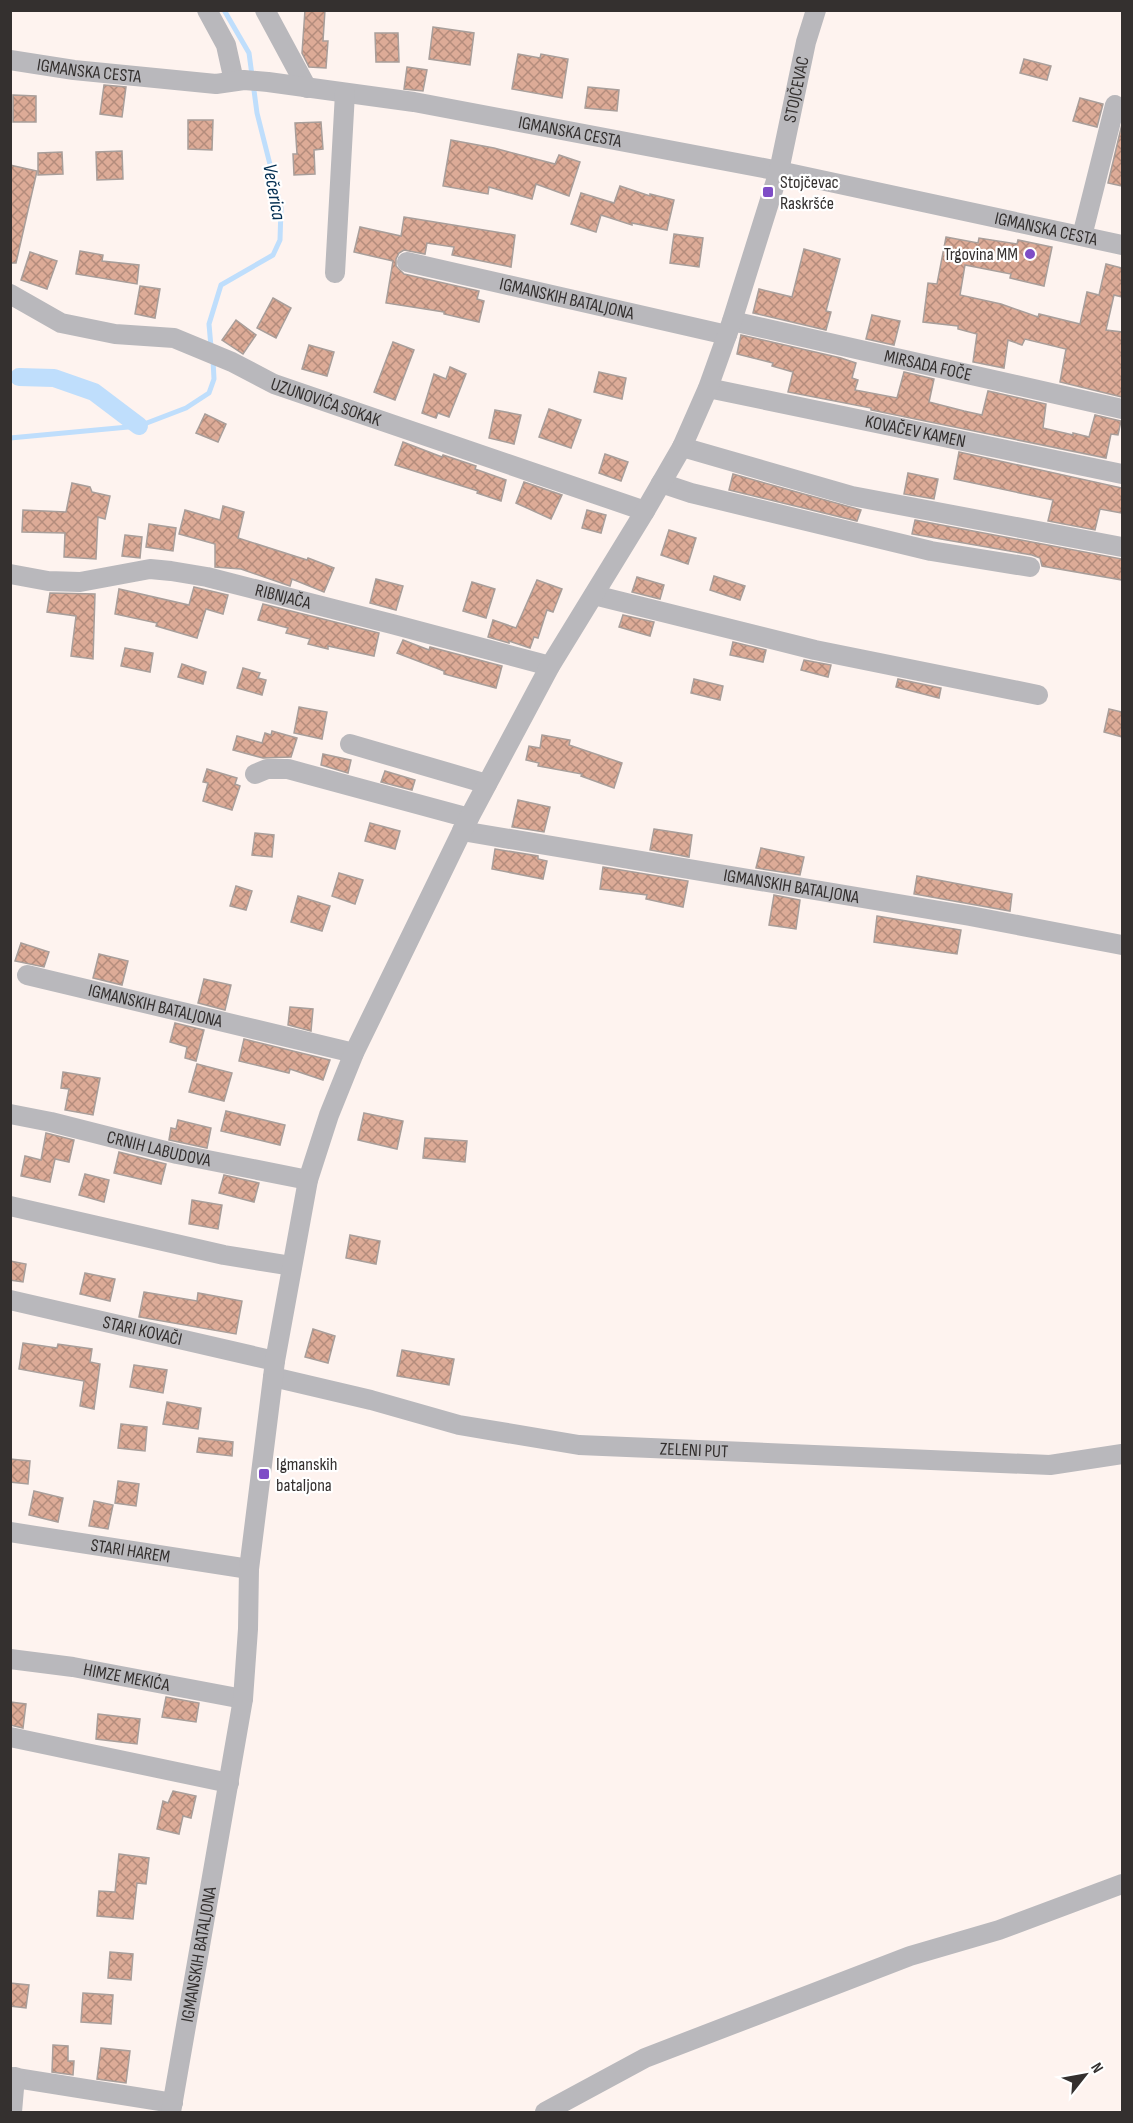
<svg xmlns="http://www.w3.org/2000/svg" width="1133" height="2123" viewBox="0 0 1133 2123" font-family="'Sofia Sans Condensed',sans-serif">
<defs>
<pattern id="building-cross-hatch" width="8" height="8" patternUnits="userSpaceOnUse" patternTransform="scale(1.5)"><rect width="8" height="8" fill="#ddab97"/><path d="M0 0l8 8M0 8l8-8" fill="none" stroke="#b48c7c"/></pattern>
</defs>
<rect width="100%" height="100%" fill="#fef3ef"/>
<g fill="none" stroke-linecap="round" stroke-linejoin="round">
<g stroke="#bfdefc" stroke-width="5">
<polyline points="211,347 209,324 221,285 273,255 280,240 281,208 257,113 249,53 224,10"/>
<polyline points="10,438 139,426 186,408 209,393 214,379 213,360"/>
</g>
<polyline stroke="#bfdefc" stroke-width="18" points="19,377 54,378 94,392 139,426"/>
</g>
<g fill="url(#building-cross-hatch)" stroke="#a89e9a" stroke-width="1.5">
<polygon points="305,10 325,10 323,41 328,41 326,68 309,67 302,53"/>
<polygon points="433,27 474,33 470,65 429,59"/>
<polygon points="375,33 398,33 399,62 376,62"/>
<polygon points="518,54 540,58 541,54 568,59 562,98 512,89"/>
<polygon points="1024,59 1051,66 1047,80 1020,73"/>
<polygon points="407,67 427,70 423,91 404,89"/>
<polygon points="104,85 126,87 122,117 100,114"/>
<polygon points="588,87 619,90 617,111 585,108"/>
<polygon points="13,95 36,96 36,122 13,122"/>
<polygon points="1080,98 1103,104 1097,127 1073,121"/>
<polygon points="188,120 213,120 212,150 188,149"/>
<polygon points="321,122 323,149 314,150 315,174 294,175 293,154 297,154 295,123"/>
<polygon points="1122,124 1122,186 1108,183"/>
<polygon points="451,140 494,148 555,164 559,155 580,162 569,196 536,184 532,199 489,187 488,194 443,186"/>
<polygon points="122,151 123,179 97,180 96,152"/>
<polygon points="62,152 63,174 38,175 38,153"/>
<polygon points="10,165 37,171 16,263 10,263"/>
<polygon points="620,186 650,196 650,194 674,200 667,230 632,223 632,225 601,215 596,232 571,224 581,193 614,203"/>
<polygon points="404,217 515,235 511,267 452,255 454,247 427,243 425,254 404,250 399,253 396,259 396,266 404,274 479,291 477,299 484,301 479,322 444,314 444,312 386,303 393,261 354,252 360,227 401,236"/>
<polygon points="674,234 703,238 699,267 670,263"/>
<polygon points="946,237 978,243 979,238 1017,244 1018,240 1052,247 1044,286 1010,278 1011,274 965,265 960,295 1001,304 1038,317 1039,314 1080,324 1087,292 1099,295 1106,264 1122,268 1122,297 1114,295 1106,330 1122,332 1122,397 1060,382 1066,349 1025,339 1022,345 1008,340 1004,368 973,362 977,334 958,329 958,326 923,322 928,283 937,284"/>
<polygon points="804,249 840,259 826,311 831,312 826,330 753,313 759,289 792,297"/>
<polygon points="80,251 103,255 102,261 139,265 137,284 76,274"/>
<polygon points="30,252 57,261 47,289 21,280"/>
<polygon points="140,286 160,289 155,318 135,314"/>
<polygon points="273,298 291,308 276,338 257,328"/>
<polygon points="872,315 900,321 894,345 866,339"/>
<polygon points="236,320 256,335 243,354 222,340"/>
<polygon points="741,335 841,358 856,363 852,378 858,380 855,390 897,398 904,372 934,379 929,402 964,411 982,415 988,391 1046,404 1043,428 1073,435 1073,433 1089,437 1095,415 1121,421 1118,435 1111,434 1106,458 871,410 871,408 788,392 793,372 772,366 773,363 737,354"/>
<polygon points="393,342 414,350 395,400 374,392"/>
<polygon points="309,345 334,352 327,376 302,369"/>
<polygon points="450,367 466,374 449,417 438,413 436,418 422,413 434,374 446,379"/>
<polygon points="599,372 626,378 622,399 594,392"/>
<polygon points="549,409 581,420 571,448 539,437"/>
<polygon points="495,410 521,415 514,444 489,438"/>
<polygon points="205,414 226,424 218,442 196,433"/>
<polygon points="403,442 442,457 443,455 476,466 475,469 506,480 501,501 477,493 478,491 395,465"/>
<polygon points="959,452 1122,488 1122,513 1100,509 1095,530 1048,521 1053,500 954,479"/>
<polygon points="605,454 628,462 621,481 599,473"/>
<polygon points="908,473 938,479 934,499 904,494"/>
<polygon points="733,474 861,510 857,521 729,490"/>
<polygon points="524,482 562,495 551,519 516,503"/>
<polygon points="72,483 90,487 92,492 110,496 105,519 98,517 96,559 64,557 65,533 22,532 23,510 66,512"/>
<polygon points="223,506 244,512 238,538 307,560 308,558 334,568 324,592 292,579 290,586 241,569 215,567 215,544 179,534 185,510 220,520"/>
<polygon points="587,510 606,515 601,533 582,528"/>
<polygon points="915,520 1122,559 1122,580 1042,566 1040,558 1032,555 912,534"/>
<polygon points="149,524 176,528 173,551 146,547"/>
<polygon points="669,530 696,538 688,564 661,555"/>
<polygon points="125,535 142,537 140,558 122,556"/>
<polygon points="714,576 745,586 740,600 710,590"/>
<polygon points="637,577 664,585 660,599 632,592"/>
<polygon points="376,579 403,586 396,610 370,603"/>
<polygon points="537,580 562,589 553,612 547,610 538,638 534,637 530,648 509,641 509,643 488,637 493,620 516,628"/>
<polygon points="472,582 495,589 486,618 463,611"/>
<polygon points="194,587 228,595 223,614 206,609 197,638 156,626 157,623 115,614 119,589 189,605"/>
<polygon points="50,593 95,594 93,659 71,656 76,616 47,612"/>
<polygon points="263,604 379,633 374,656 328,646 328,649 308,644 310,639 286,633 288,628 258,620"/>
<polygon points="623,615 654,622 650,636 619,627"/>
<polygon points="403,640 429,650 430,647 502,666 496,688 444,674 444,671 397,653"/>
<polygon points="733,642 766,650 763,662 730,655"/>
<polygon points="125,648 153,653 150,672 121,666"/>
<polygon points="804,660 831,665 828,677 801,670"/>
<polygon points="182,664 206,672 203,684 178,677"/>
<polygon points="243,668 260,673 258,678 266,680 262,695 237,688"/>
<polygon points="694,679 723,686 720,700 691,693"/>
<polygon points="898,679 941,688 939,698 896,687"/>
<polygon points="299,707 327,712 322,739 294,733"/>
<polygon points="1109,709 1122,712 1122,737 1104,732"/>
<polygon points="272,731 297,738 291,757 263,758 233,750 237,736 262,743 265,733 271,735"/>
<polygon points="542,735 570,740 569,745 622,763 614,788 581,776 582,774 538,766 539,763 526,760 529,746 540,748"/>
<polygon points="323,754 351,760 348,773 321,765"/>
<polygon points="207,769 237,778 235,784 240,786 232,810 203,801 208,783 203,782"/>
<polygon points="385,771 415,780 412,790 381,782"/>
<polygon points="518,800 550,807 544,832 512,827"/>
<polygon points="370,823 400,831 395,849 365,841"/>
<polygon points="654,829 692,835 689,857 650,850"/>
<polygon points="255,833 274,835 272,857 252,855"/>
<polygon points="761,848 804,857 800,875 756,868"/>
<polygon points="495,849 538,856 538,859 547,861 543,879 492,869"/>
<polygon points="603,867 688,881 683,907 646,899 647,895 600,889"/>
<polygon points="339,873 363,880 355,904 332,896"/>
<polygon points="917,876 1012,894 1010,911 914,894"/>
<polygon points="236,886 252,891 246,910 230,906"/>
<polygon points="774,895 800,900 796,929 769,925"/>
<polygon points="298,896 330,906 322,931 291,922"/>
<polygon points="877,916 961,930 957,954 874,942"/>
<polygon points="21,943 49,952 44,967 15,961"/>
<polygon points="99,954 128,961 122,985 93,978"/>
<polygon points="204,979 231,985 225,1010 198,1003"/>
<polygon points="290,1007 313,1009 311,1031 288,1025"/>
<polygon points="175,1023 204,1030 196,1061 185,1058 187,1047 170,1042"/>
<polygon points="244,1039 330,1060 323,1080 290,1069 289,1073 239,1061"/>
<polygon points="197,1064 232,1073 224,1101 189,1092"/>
<polygon points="63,1072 100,1078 93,1115 65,1110 69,1089 61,1088"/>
<polygon points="226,1111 285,1125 280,1145 221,1131"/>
<polygon points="364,1113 403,1121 397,1149 358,1140"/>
<polygon points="178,1120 211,1128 207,1148 169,1140 171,1128 176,1129"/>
<polygon points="46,1133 74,1140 69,1162 55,1159 50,1182 21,1176 25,1156 41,1160"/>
<polygon points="425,1138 467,1141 465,1162 423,1158"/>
<polygon points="119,1152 166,1164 161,1184 114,1173"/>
<polygon points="85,1174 109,1180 104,1202 79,1195"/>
<polygon points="224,1175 259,1183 254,1202 219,1193"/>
<polygon points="192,1200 222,1205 218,1229 189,1224"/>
<polygon points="350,1235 380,1241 376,1264 346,1258"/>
<polygon points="10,1261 26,1264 23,1282 10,1280"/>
<polygon points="85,1273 115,1279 110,1301 80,1294"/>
<polygon points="144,1292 197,1301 198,1293 242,1301 236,1334 139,1317"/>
<polygon points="313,1329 335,1336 328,1363 305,1357"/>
<polygon points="23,1343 57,1348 58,1344 92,1349 90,1362 100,1364 94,1409 80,1406 84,1381 19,1369"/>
<polygon points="402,1350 454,1359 449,1385 397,1376"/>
<polygon points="134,1365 167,1370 163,1393 130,1387"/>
<polygon points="167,1402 201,1408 198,1429 163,1424"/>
<polygon points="121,1424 147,1427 145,1451 118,1448"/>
<polygon points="199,1438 233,1442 232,1456 197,1452"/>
<polygon points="10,1459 30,1461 28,1484 10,1482"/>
<polygon points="118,1481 139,1484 136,1506 115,1503"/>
<polygon points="34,1491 63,1498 58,1522 29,1515"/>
<polygon points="94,1501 113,1505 108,1529 89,1526"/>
<polygon points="166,1697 199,1703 196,1722 162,1717"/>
<polygon points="10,1702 26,1704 23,1728 10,1725"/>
<polygon points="98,1714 140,1719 137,1744 96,1739"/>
<polygon points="173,1791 196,1796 191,1818 183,1816 179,1834 157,1829 163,1801 168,1803"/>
<polygon points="119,1854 149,1858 146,1884 137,1883 133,1919 97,1916 99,1891 115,1892"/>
<polygon points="110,1952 133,1954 131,1980 108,1978"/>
<polygon points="10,1983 29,1985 26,2008 10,2006"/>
<polygon points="83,1993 113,1995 111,2024 81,2022"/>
<polygon points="53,2045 68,2046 68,2061 74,2061 73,2075 52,2072"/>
<polygon points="101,2048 130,2051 126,2083 97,2079"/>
</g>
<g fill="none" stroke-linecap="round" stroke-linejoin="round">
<g stroke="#b9b8bc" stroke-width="20">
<polyline points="207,10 226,45 234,81"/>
<polyline points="265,10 307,88"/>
<path id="s1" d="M10 60 74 70 216 84 244 80 268 82 414 102 779 171 1122 245"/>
<polyline points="1082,236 1115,105"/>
<path id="s2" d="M407 262 727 335"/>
<polyline points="335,273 345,93"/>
<path id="s3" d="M10 294 61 323 115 334 174 338 232 362 274 384 645 511"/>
<path id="s4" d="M732 321 1122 409"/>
<path id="s5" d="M708 388 1122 474"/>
<polyline points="682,447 852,496 1122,547"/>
<polyline points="661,483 691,493 931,551 1030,567"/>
<path id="s6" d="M10 574 48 581 80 582 150 569 171 571 207 577 392 624 550 666"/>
<polyline points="594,595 815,650 1038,695"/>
<polyline points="350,744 487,784"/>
<polyline points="255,774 267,769 288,769 469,818"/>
<path id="s7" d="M462 831 970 916 1122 945"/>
<path id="s8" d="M27 975 354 1053"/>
<path id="s9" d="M10 1114 51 1122 177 1154 308 1180"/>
<polyline points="10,1206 224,1255 292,1266"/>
<path id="s10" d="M10 1300 275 1361"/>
<path id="s11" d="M273 1377 371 1400 459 1425 579 1445 1050 1465 1122 1454"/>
<path id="s12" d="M10 1532 249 1569"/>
<path id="s13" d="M10 1659 73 1667 243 1699"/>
<polyline points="10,1737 229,1783"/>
<polyline points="10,2077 173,2103"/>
<polyline points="12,2112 15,2077"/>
<path id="s14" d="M171 2112 243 1699 248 1629 249 1569 275 1361 308 1180 329 1115 354 1053 462 831 550 666 645 511 682 447 708 388 732 321 779 171 806 42 816 10"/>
<polyline points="545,2112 645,2058 910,1956 999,1930 1122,1884"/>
</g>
</g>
<g fill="#7e4dc6" stroke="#fff" stroke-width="2">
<rect x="762" y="186" width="12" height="12" rx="3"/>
<circle cx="1030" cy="254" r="6"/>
<rect x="258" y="1468" width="12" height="12" rx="3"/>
</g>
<g text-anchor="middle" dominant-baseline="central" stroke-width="4.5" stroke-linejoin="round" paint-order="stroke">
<g font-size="18" fill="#34302f" stroke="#fff">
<text stroke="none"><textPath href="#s1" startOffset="80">IGMANSKA CESTA</textPath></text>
<text stroke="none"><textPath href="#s14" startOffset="2144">STOJČEVAC</textPath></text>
<text stroke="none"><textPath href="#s1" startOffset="566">IGMANSKA CESTA</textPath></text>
<text stroke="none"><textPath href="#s1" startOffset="1052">IGMANSKA CESTA</textPath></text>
<text stroke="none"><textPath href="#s2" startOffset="164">IGMANSKIH BATALJONA</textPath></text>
<text stroke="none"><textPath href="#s4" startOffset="201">MIRSADA FOČE</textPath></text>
<text stroke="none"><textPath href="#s3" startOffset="338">UZUNOVIĆA SOKAK</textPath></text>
<text stroke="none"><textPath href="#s5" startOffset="212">KOVAČEV KAMEN</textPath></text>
<text stroke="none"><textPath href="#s6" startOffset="278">RIBNJAČA</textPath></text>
<text stroke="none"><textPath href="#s7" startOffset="334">IGMANSKIH BATALJONA</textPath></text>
<text stroke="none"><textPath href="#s8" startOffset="132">IGMANSKIH BATALJONA</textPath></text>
<text stroke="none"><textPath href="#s9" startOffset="153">CRNIH LABUDOVA</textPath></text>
<text stroke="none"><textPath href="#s10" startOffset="136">STARI KOVAČI</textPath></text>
<text stroke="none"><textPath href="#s11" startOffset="429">ZELENI PUT</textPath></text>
<text stroke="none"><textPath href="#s12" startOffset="122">STARI HAREM</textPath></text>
<text stroke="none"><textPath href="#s13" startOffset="118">HIMZE MEKIĆA</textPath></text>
<text stroke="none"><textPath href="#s14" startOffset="160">IGMANSKIH BATALJONA</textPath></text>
</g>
<g font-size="18" fill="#34302f" stroke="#fff" text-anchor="start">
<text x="780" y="182">Stojčevac<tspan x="780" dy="21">Raskršće</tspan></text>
<text x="1018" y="254" text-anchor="end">Trgovina MM</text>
<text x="276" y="1464">Igmanskih<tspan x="276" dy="21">bataljona</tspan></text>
</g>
<g font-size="20" font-style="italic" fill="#032e51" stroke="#fff">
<text transform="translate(274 192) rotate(80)">Večerica</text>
</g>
</g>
<rect width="1133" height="2123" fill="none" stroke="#34302f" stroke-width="24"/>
<g transform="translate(1085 2075) rotate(59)" stroke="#ffffff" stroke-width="4.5" paint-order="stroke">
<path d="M0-4.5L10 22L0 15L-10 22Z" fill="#34302f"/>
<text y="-9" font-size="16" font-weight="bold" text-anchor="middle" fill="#34302f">N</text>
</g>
</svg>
